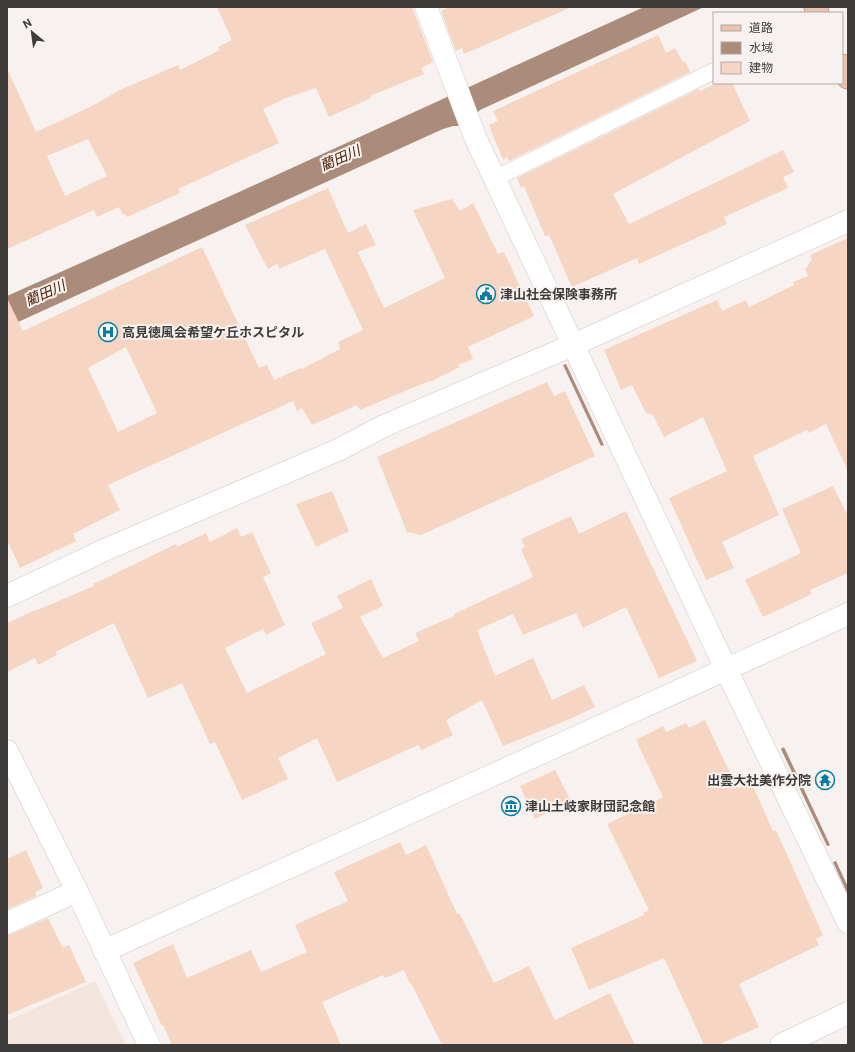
<svg xmlns="http://www.w3.org/2000/svg" width="855" height="1052" viewBox="0 0 855 1052" font-family="Roboto,'Noto Sans JP',sans-serif">
<rect width="100%" height="100%" fill="#f7f2ef"/>
<polygon fill="#f1e5de" points="95,981 126,1045 7,1045 7,1021"/>
<g fill="#ab8c7b">
<polygon points="644,7 704,7 480,110 465,126 453,126 443,129 7,327 7,296 228,197"/>
<polygon points="566,364 604,445 601,446 563,365"/>
<polygon points="784,747 830,845 827,846 781,749"/>
<polygon points="836,861 848,887 848,895 833,862"/>
</g>
<g fill="#f6d5c3" fill-rule="evenodd">
<path d="M217 7H412L433 62 421 68 424 74 370 96 371 98 329 117 316 88 286 98 263 109 279 143 178 189 180 193 127 217 125 214 123 215 119 207 97 217 94 210 7 249V68L36 132 92 106 120 90 178 65 180 70 220 50 218 47 232 40ZM88 139 107 176 65 196 47 156Z"/>
<polygon points="450,7 572,7 464,54 462,48 456,51 441,11"/>
<polygon points="658,35 666,53 675,48 683,62 685,61 690,72 509,161 507,157 503,160 489,125 498,121 493,111"/>
<polygon points="717,83 732,83 750,121 613,194 629,224 783,150 794,172 783,177 788,188 724,217 727,224 639,264 637,258 572,287 549,235 545,236 524,186 521,188 517,178 699,89 700,91"/>
<path d="M328 188 348 233 366 224 376 245 358 252 384 308 445 278 413 210 452 199 460 211 473 203 498 254 504 252 534 316 468 347 473 359 458 365 460 367 430 382 429 381 360 410 357 405 312 425 302 408 297 411 293 401 108 485 120 510 73 534 76 541 20 568 7 540V298L23 331 202 247 259 368 267 365 274 380 301 368 302 369 340 349 338 342 363 330 325 249 279 269 277 264 268 269 245 225ZM126 347 157 413 118 432 88 368Z"/>
<polygon points="848,238 848,471 826,424 809,433 807,430 753,456 779,515 722,542 734,568 706,580 669,498 727,471 703,417 664,437 653,415 646,413 632,385 621,390 604,350 717,300 722,311 746,300 749,307 794,285 793,282 808,276 805,268 809,266 808,264 812,260 810,255"/>
<polygon points="547,382 554,396 565,391 595,456 421,535 407,532 377,457"/>
<polygon points="833,486 848,516 848,573 810,590 812,594 763,617 745,580 801,553 782,509"/>
<polygon points="332,491 349,531 316,547 296,504"/>
<polygon points="626,511 697,661 659,678 626,607 583,628 576,613 523,635 513,614 477,630 495,676 533,658 552,700 584,685 595,707 570,719 503,746 482,700 446,720 453,735 422,750 418,745 337,782 317,738 278,758 288,779 242,800 215,742 210,744 182,683 148,698 114,623 55,652 57,655 38,665 35,658 7,672 7,623 35,610 35,611 94,586 93,584 108,577 176,544 177,547 206,533 210,542 237,528 241,537 252,532 271,573 263,577 285,625 266,635 263,629 225,648 247,693 326,654 311,623 343,608 337,596 371,579 383,606 360,617 383,658 419,641 415,633 454,616 454,614 533,577 521,549 525,547 521,539 571,516 579,534"/>
<polygon points="705,720 731,775 732,775 738,788 751,782 773,831 776,830 823,935 816,939 819,945 739,984 759,1027 718,1045 704,1045 664,958 589,990 571,948 644,915 643,913 649,910 607,824 663,797 636,740 663,726 666,732 686,723 689,728"/>
<polygon points="555,770 571,801 535,819 520,786"/>
<polygon points="400,842 406,855 426,845 457,914 459,913 465,924 494,983 529,966 555,1020 610,993 635,1045 442,1045 411,983 410,984 404,970 385,978 383,975 322,1002 341,1045 172,1045 163,1025 162,1026 133,963 173,944 187,978 251,950 261,972 307,952 295,925 348,901 334,872"/>
<polygon points="26,850 43,888 35,892 37,896 7,909 7,859"/>
<polygon points="48,918 63,948 69,945 86,982 7,1015 7,935 12,934"/>
</g>
<g fill="none" stroke-linecap="round" stroke-linejoin="round">
<defs>
<polyline id="lane" points="494,179 714,71"/>
<g id="street">
<polyline points="426,7 475,137 726,669 848,922"/>
<polyline points="7,596 109,548 338,450 384,426 573,345 848,221"/>
<polyline points="7,751 77,891 149,1045"/>
<polyline points="7,923 77,891"/>
<polyline points="104,951 848,614"/>
<polyline points="781,1045 848,1013"/>
</g>
<g id="primary">
<polyline points="815,7 818,13"/>
<polyline points="842,65 848,78"/>
</g>
</defs>
<use href="#lane" stroke="#ccc7c4" stroke-width="17"/>
<use href="#street" stroke="#ccc7c4" stroke-width="23"/>
<use href="#primary" stroke="#a67961" stroke-width="23"/>
<use href="#lane" stroke="#fff" stroke-width="16"/>
<use href="#street" stroke="#fff" stroke-width="22"/>
<use href="#primary" stroke="#ebc2ac" stroke-width="22"/>
</g>
<defs>
<symbol id="civic-ring" viewBox="-11 -11 22 22"><circle r="9.5" fill="#f7f2ef" stroke="#067ca4" stroke-width="1.5"/><path d="M-.6-6.5H3V-4.5H.6V-3L4-1V1h2V6H-6V1h2V-1L-.6-3ZM-1.2 2.5V6h2.4V2.5Z" fill="#067ca4"/></symbol>
<symbol id="hospital-ring" viewBox="-11 -11 22 22"><circle r="9.5" fill="#f7f2ef" stroke="#067ca4" stroke-width="1.5"/><path d="M-5-5h3v3.5h4V-5h3V5h-3V1.5h-4V5h-3Z" fill="#067ca4"/></symbol>
<symbol id="temple-ring" viewBox="-11 -11 22 22"><circle r="9.5" fill="#f7f2ef" stroke="#067ca4" stroke-width="1.5"/><path d="M0-6L5-2H3V0L6.5 2.5H4V6H1.5V3h-3V6H-4V2.5H-6.5L-3 0V-2H-5Z" fill="#067ca4"/></symbol>
<symbol id="museum-ring" viewBox="-11 -11 22 22"><circle r="9.5" fill="#f7f2ef" stroke="#067ca4" stroke-width="1.5"/><path d="M0-6L6-3V-2H-6V-3ZM-5-1h2V3h-2ZM-1-1h2V3h-2ZM3-1h2V3H3ZM-6 4H6V6H-6Z" fill="#067ca4"/></symbol>
</defs>
<g fill-rule="evenodd">
<use href="#civic-ring" x="475" y="283" width="22" height="22"/>
<use href="#hospital-ring" x="97" y="321" width="22" height="22"/>
<use href="#temple-ring" x="814" y="769" width="22" height="22"/>
<use href="#museum-ring" x="500" y="795" width="22" height="22"/>
</g>
<g text-anchor="middle" dominant-baseline="central" stroke-width="4" stroke-linejoin="round" paint-order="stroke">
<g font-size="13" font-weight="bold" fill="#3e3c3b" stroke="#f7f2ef" text-anchor="start">
<text x="500" y="294">津山社会保険事務所</text>
<text x="122" y="332">高見徳風会希望ケ丘ホスピタル</text>
<text x="811" y="780" text-anchor="end">出雲大社美作分院</text>
<text x="525" y="806">津山土岐家財団記念館</text>
</g>
<g font-size="14" font-style="italic" fill="#4b2104" stroke="#f7f2ef">
<text transform="translate(340 158) rotate(-24)">藺田川</text>
<text transform="translate(45 293) rotate(-24)">藺田川</text>
</g>
</g>
<rect width="855" height="1052" fill="none" stroke="#3e3c3b" stroke-width="16"/>
<rect x="713" y="12" width="130" height="72" fill="#f7f2ef" stroke="#ada9a7"/>
<rect x="721" y="25" width="20" height="6" fill="#ebc2ac" stroke="#ada9a7"/>
<text x="749" y="32" font-size="12" fill="#3e3c3b">道路</text>
<rect x="721" y="42" width="20" height="12" fill="#ab8c7b" stroke="#ada9a7"/>
<text x="749" y="52" font-size="12" fill="#3e3c3b">水域</text>
<rect x="721" y="62" width="20" height="12" fill="#f6d5c3" stroke="#ada9a7"/>
<text x="749" y="72" font-size="12" fill="#3e3c3b">建物</text>
<g transform="translate(32 32) rotate(331)" stroke="#f7f2ef" stroke-width="3" paint-order="stroke">
<path d="M0-3L7 15L0 10L-7 15Z" fill="#3e3c3b"/>
<text y="-6" font-size="11" font-weight="bold" text-anchor="middle" fill="#3e3c3b">N</text>
</g>
</svg>
